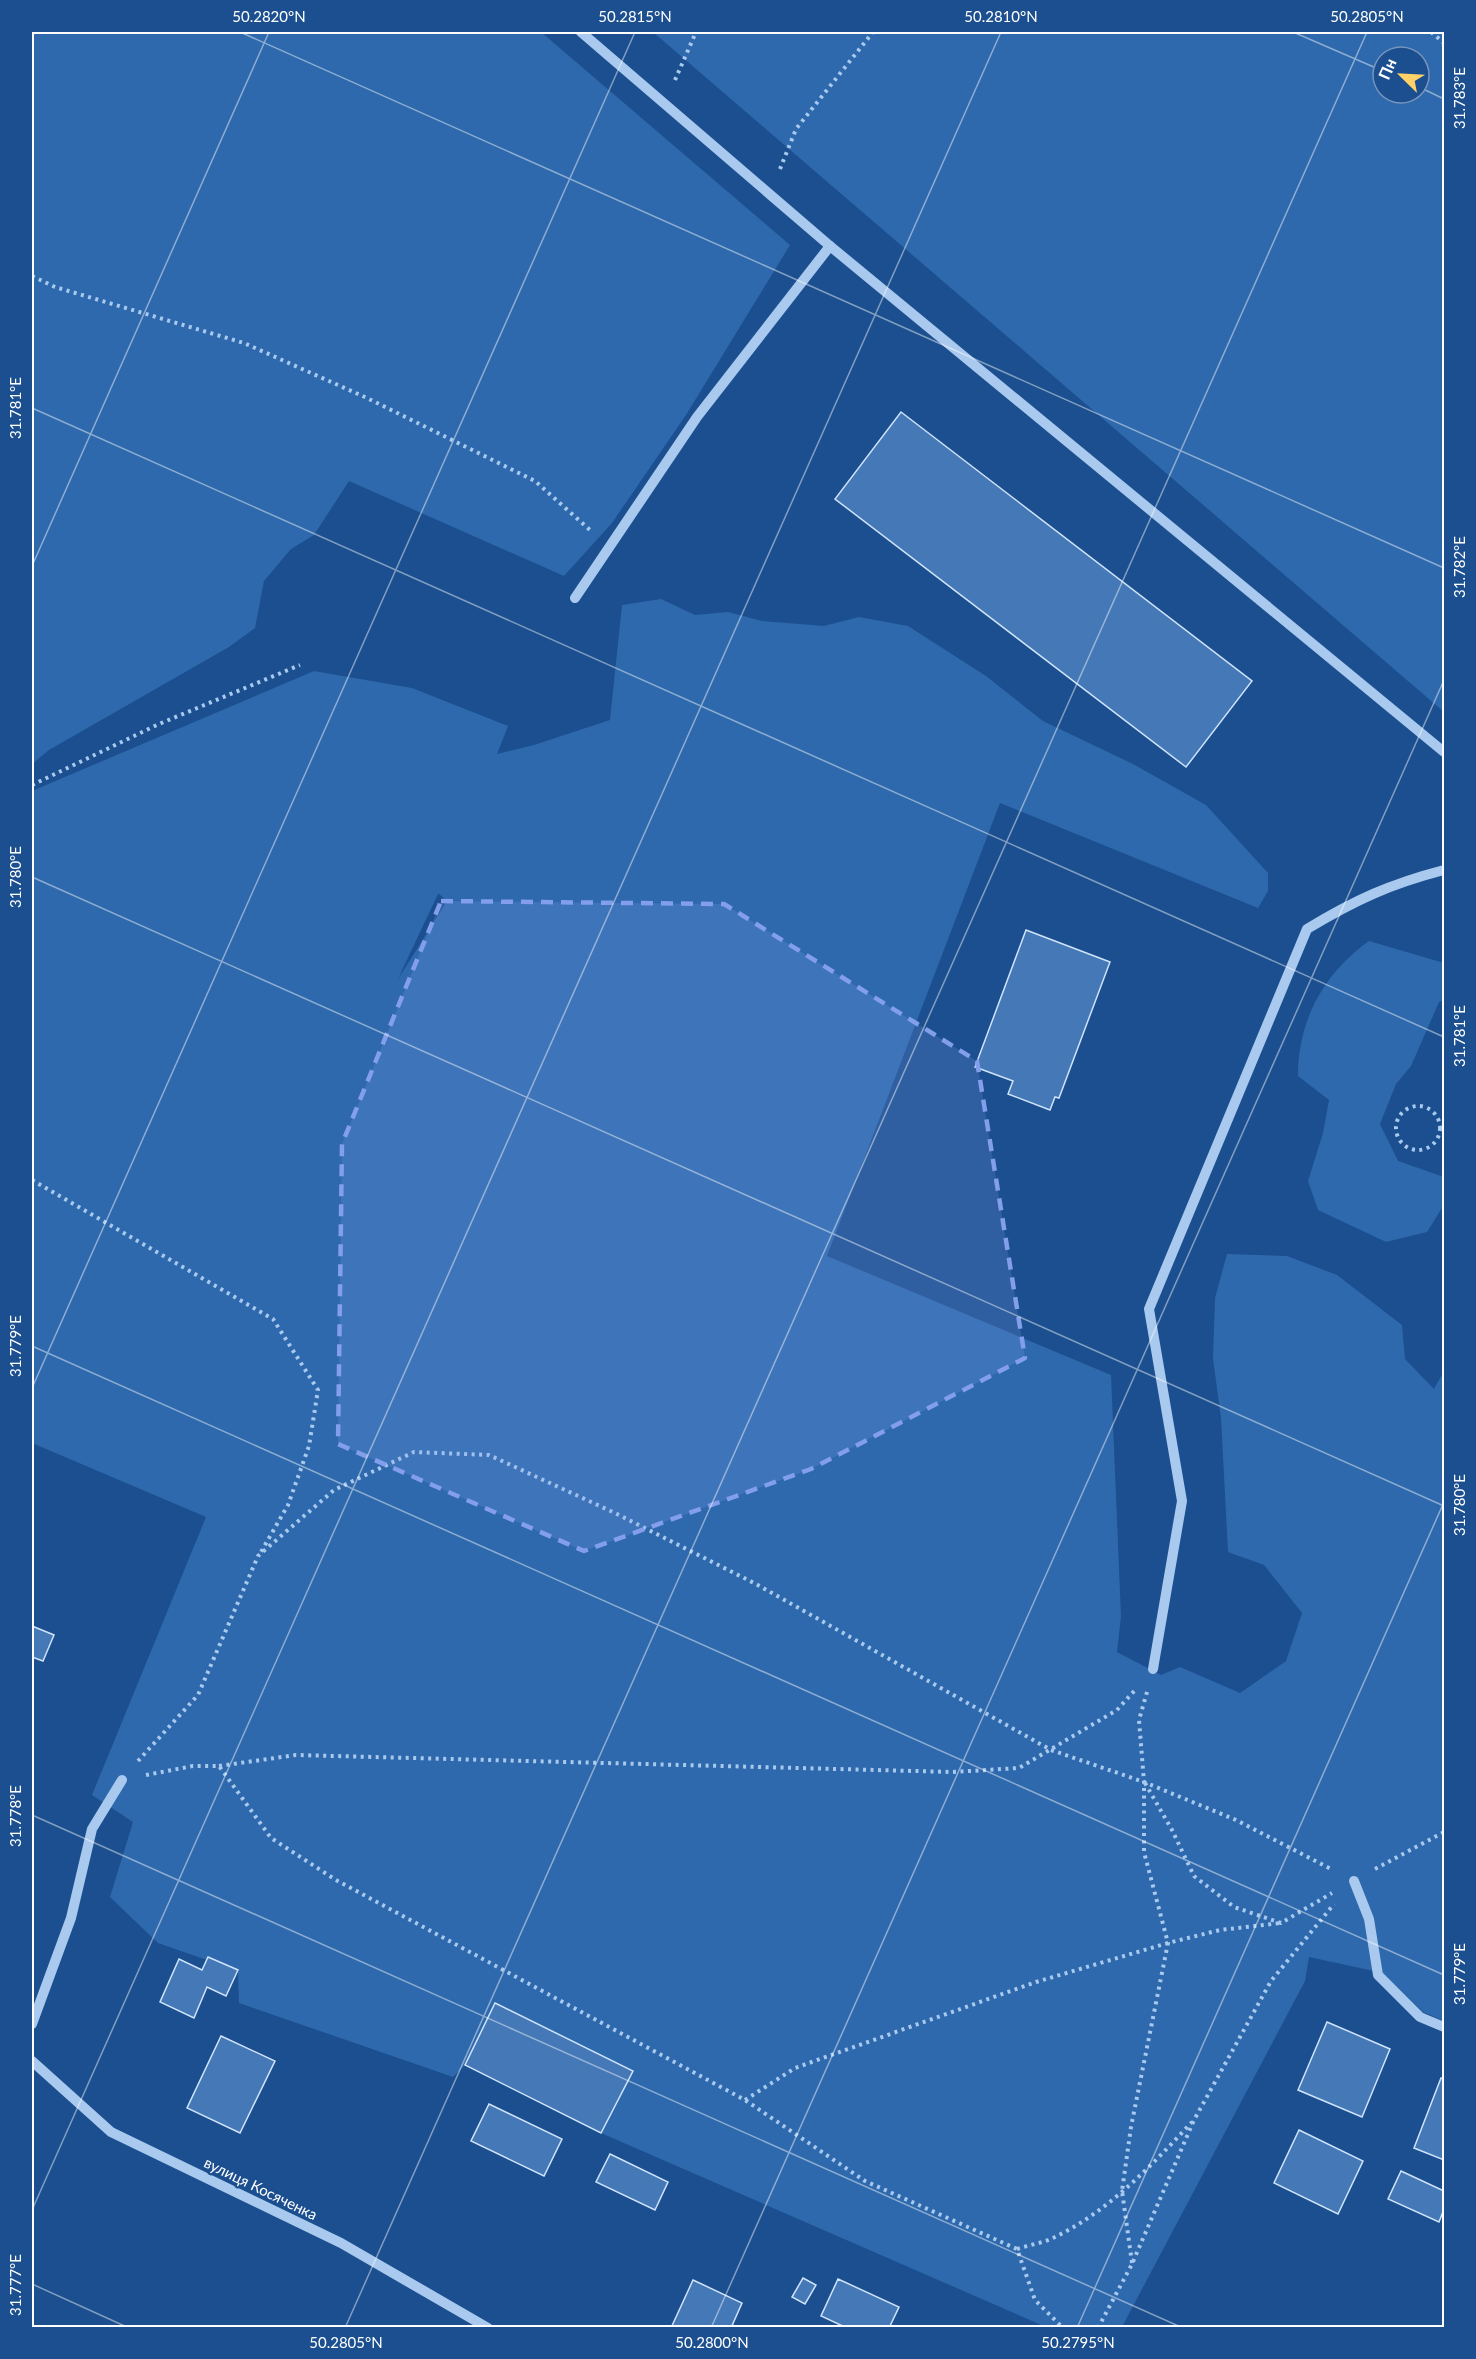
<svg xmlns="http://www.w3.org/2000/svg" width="1476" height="2359" viewBox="0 0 1476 2359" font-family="Lato,sans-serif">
<rect width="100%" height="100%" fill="#1b4f8f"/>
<g fill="#2e69ad" fill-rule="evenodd">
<polygon points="32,32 541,32 790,245 686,415 612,523 564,576 349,481 314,535 291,549 264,581 255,628 229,647 49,750 32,764"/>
<path d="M653 32H1444V712ZM1383 57H1419V93H1383Z"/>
<path d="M661 599 695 615 728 612 762 621 824 626 859 617 908 626 986 676 1043 721 1133 764 1206 805 1268 873V891L1258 908 1000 803 827 1256 1111 1375 1121 1616 1117 1652 1161 1675 1180 1667 1240 1693 1286 1661 1302 1613 1264 1565 1228 1552 1221 1418 1213 1359 1215 1298 1227 1254 1287 1256 1337 1275 1402 1325 1405 1359 1434 1389 1444 1371V2021L1423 2012 1383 1973 1309 1957 1305 1981 1122 2327H1046L601 2133 632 2071 496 2003 465 2065 453 2077 239 2003 238 1971 158 1943 110 1897 133 1822 92 1795 206 1517 32 1443V791L314 671 412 688 508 726 497 754 534 745 610 720 622 605ZM439 894 447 901 398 979 438 894Z"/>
<path d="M1369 941 1444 963V1000L1439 1002 1411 1066 1396 1084 1380 1124 1398 1161 1444 1177 1442 1208 1427 1232 1386 1242 1318 1210 1308 1181 1323 1133 1329 1100 1298 1076C1298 1020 1324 973 1369 941Z"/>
</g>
<g fill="#4478b7" stroke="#cfe3fa" stroke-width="1.5">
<polygon points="901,412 1252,681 1186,767 835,499"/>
<polygon points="1026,930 1110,962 1059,1098 1055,1097 1050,1110 1008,1094 1013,1081 975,1067"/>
<polygon points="32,1626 54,1635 43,1661 32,1657"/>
<polygon points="208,1957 238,1970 226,1996 207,1987 194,2018 160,2002 179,1959 202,1970"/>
<polygon points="495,2003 633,2071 601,2133 465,2065"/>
<polygon points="1327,2022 1390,2049 1362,2117 1298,2090"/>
<polygon points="221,2036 275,2061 240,2133 187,2108"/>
<polygon points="1441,2078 1444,2079 1444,2160 1414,2148"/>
<polygon points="489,2104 562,2139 544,2176 471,2141"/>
<polygon points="1299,2130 1363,2161 1338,2214 1274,2183"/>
<polygon points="610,2154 668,2182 655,2210 596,2182"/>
<polygon points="1401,2171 1444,2191 1444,2209 1439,2222 1388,2199"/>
<polygon points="803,2278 816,2285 805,2304 792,2297"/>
<polygon points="838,2279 899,2307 889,2328 847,2328 821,2316"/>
<polygon points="693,2280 742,2303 731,2328 671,2328"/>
</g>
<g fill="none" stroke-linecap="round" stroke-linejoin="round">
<g stroke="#a9c9ee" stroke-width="4" stroke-dasharray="3 4.5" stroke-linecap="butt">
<polyline points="1431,32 1444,43"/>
<polyline points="675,80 696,32"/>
<polyline points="780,169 796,129 873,32"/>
<polyline points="32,276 55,287 244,343 367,398 535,481 591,531"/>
<polyline points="32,785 159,724 300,665"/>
<circle cx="1418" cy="1128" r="22"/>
<polyline points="32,1180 273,1319 318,1390 309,1446 288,1505 261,1552"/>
<polyline points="138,1761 198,1695 258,1556 334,1490 414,1452 489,1455 615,1513 756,1584 1051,1750 1144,1782 1236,1820 1331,1869"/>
<polyline points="219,1766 296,1755 953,1772 1019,1768 1117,1710 1136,1689"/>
<polyline points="146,1775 193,1766 219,1766 271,1838 336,1880 745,2100 865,2181 1017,2249 1035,2300 1063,2328"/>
<polyline points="1145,1783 1172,1830 1194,1876 1234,1907 1281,1923 1332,1893"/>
<polyline points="1375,1869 1444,1832"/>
<polyline points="745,2100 795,2068 1036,1982 1168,1943 1220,1930 1281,1923"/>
<path d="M1017 2249C1029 2245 1042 2243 1053 2238 1108 2212 1151 2166 1192 2122"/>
<polyline points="1132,2263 1122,2191 1131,2127 1168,1943 1144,1852 1144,1782 1139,1720 1147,1692"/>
<polyline points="1098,2328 1132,2264 1194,2120 1271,1981 1334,1904"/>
</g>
<g stroke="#a9c9ee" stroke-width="10">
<polyline points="581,32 830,246 1444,752"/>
<polyline points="575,598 697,417 830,246"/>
<path d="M1153 1669 1182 1501 1149 1309 1307 929C1355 900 1390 884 1444 870"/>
<polyline points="1354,1881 1369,1919 1378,1975 1420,2017 1444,2027"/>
<polyline points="32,2024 71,1918 92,1829 122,1780"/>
<polyline points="32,2061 111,2132 341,2243 488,2328"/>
</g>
</g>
<path fill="#839eea" fill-opacity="0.2" stroke="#839eea" stroke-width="4.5" stroke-dasharray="12 8" stroke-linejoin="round" d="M441 901 724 904 977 1061 1025 1358 811 1469 584 1551 338 1444 342 1144Z"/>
<path fill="none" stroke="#fff" stroke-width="1.5" stroke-opacity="0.45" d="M240 32 1444 568M1293 32 1383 71M1419 87 1444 99M32 408 1444 1037M32 566 269 32M32 877 1444 1506M32 1346 1444 1975M32 1388 635 32M32 1815 1183 2328M32 2210 1001 32M32 2284 129 2328M345 2328 1367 32M711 2328 1444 680M1077 2328 1444 1502M1443 2328 1444 2324"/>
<g text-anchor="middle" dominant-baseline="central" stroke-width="4.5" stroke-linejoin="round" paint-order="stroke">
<g font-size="15" fill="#fff" stroke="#1b4f8f">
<text transform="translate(261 2188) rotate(26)">вулиця Косяченка</text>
</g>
</g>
<rect width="1476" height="2359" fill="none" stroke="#1b4f8f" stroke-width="66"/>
<g transform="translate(1401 75) rotate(294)"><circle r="28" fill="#1b4f8f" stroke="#7695bc" stroke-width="1.5"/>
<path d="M0-4.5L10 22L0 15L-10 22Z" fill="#ffd166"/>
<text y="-9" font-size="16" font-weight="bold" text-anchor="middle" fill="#ffffff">Пн</text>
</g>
<rect x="33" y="33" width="1410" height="2293" fill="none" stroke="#fff" stroke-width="2"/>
<g font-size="15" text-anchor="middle" fill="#fff">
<text x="269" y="22">50.2820°N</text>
<text x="635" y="22">50.2815°N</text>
<text x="1001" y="22">50.2810°N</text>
<text x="1367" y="22">50.2805°N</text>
<text transform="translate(1460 98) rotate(-90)" y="5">31.783°E</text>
<text transform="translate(16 408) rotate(-90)" y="5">31.781°E</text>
<text transform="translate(1460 567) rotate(-90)" y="5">31.782°E</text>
<text transform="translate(16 877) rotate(-90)" y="5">31.780°E</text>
<text transform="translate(1460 1036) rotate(-90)" y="5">31.781°E</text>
<text transform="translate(16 1346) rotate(-90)" y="5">31.779°E</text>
<text transform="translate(1460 1505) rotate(-90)" y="5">31.780°E</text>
<text transform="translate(16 1816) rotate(-90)" y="5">31.778°E</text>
<text transform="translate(1460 1974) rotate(-90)" y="5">31.779°E</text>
<text transform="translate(16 2285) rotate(-90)" y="5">31.777°E</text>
<text x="346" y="2348">50.2805°N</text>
<text x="712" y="2348">50.2800°N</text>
<text x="1078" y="2348">50.2795°N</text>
</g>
</svg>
